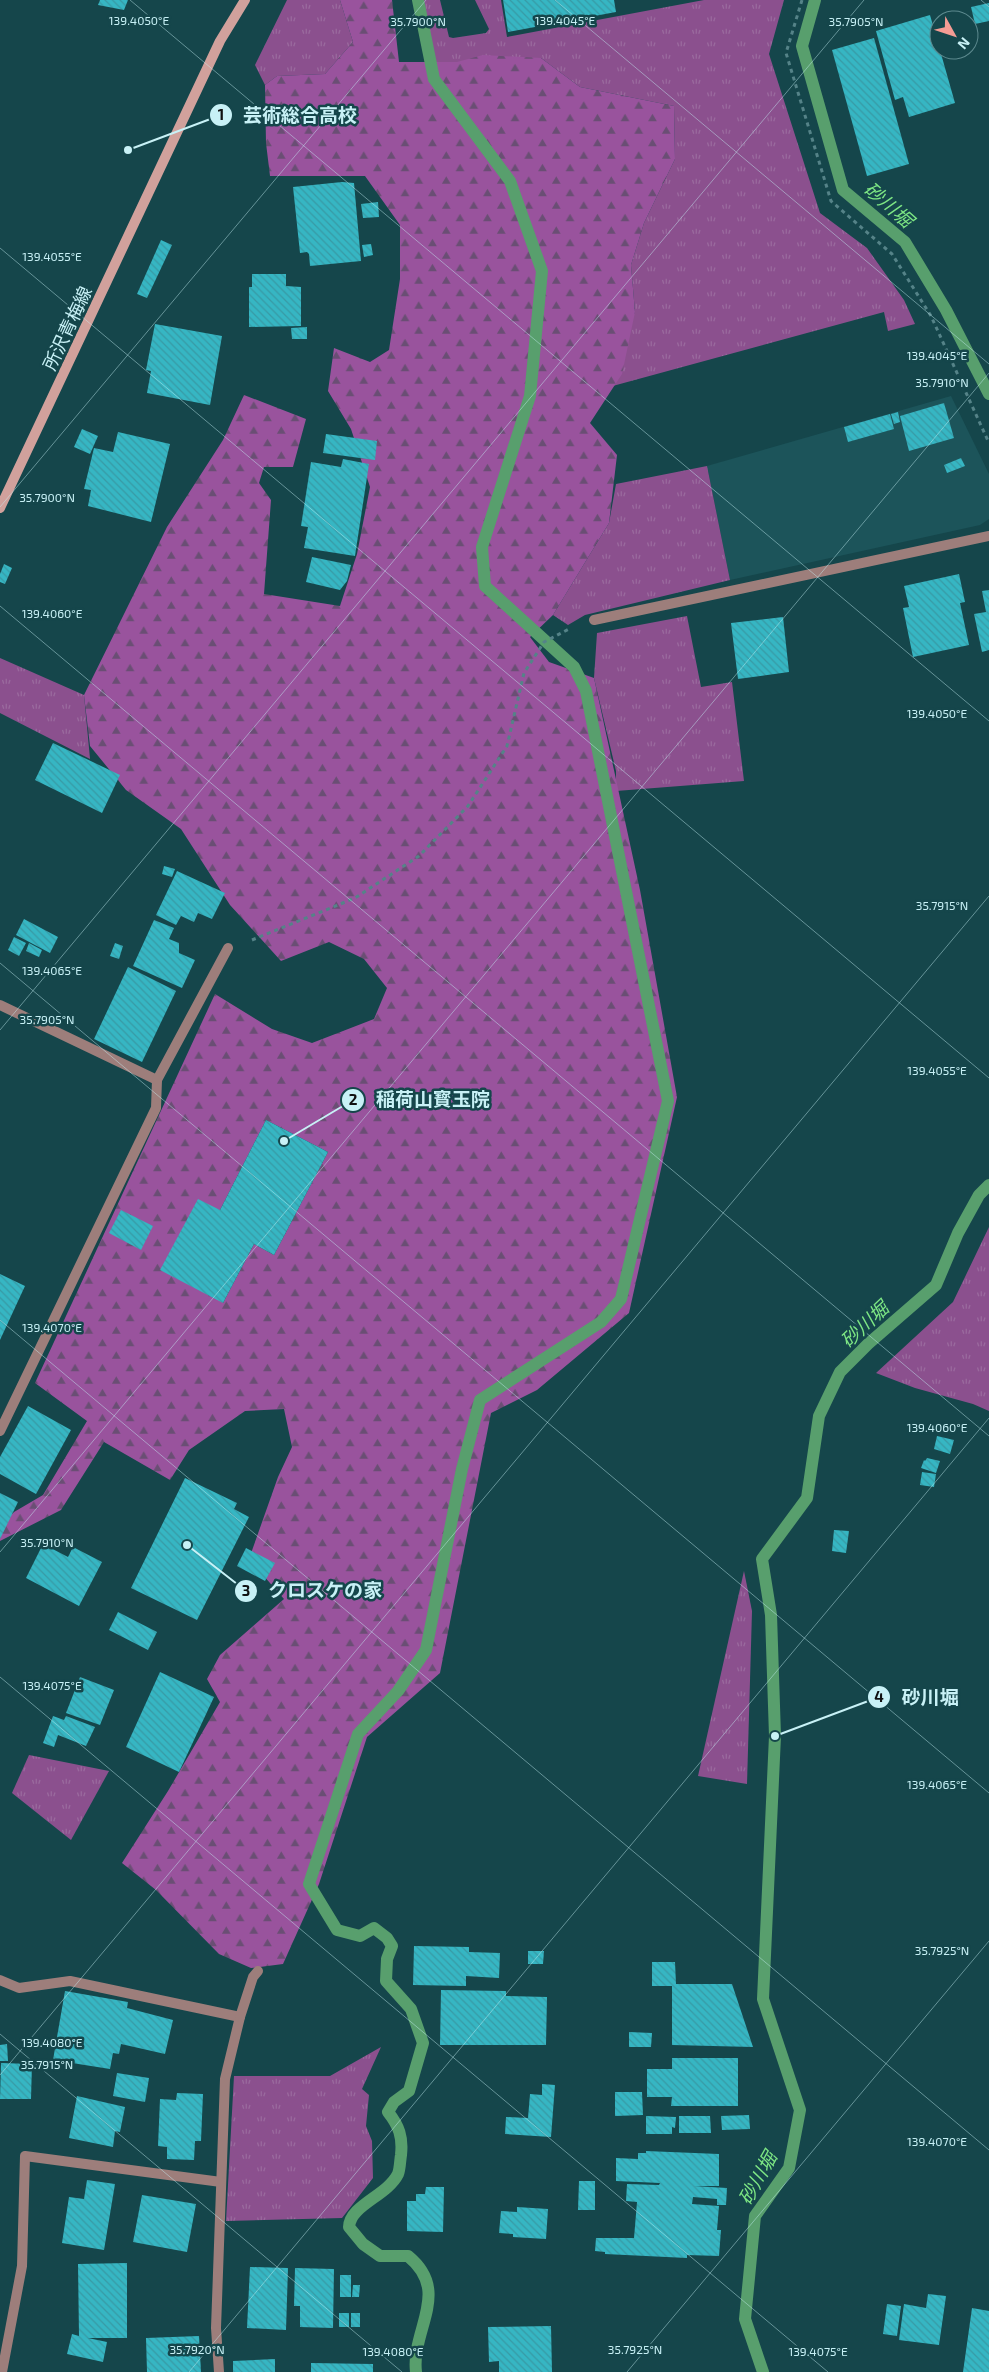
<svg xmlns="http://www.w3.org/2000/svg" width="989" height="2372" viewBox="0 0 989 2372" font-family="'Exo 2','Noto Sans JP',sans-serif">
<defs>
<pattern id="grass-tufts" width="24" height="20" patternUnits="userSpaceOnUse" patternTransform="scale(1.25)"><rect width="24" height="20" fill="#8b508e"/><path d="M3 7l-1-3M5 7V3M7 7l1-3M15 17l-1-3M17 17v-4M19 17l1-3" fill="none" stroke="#9a6a9e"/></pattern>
<pattern id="forest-firs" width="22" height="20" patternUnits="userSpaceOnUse" patternTransform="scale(1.25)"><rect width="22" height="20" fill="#99539d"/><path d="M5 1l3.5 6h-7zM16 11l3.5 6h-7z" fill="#6a4e74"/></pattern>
<pattern id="building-back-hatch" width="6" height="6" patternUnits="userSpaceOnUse" patternTransform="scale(1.25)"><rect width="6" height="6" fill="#36b6c3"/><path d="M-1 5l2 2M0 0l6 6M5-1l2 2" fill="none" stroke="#389aa5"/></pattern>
</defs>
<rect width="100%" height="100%" fill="#15464b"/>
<polygon fill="#1c545a" points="951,396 989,474 989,519 980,525 730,580 707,466"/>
<g fill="url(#grass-tufts)">
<polygon points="287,0 340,0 353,42 325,74 277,76 265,85 255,65"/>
<polygon points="417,0 440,0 449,37 453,38 486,33 489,29 475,0 501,0 507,37 704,0 784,0 769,54 820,213 867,248 904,300 915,324 888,331 884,312 598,390 635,312 631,265 644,223 675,159 674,106 580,87 541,58 437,73 428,56"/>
<polygon points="707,466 730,580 585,615 568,625 553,615 609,523 616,484"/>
<polygon points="687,616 701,687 732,682 744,781 616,791 616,771 594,678 597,633"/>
<polygon points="0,658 84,695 90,759 0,713"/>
<polygon points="989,1227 989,1411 973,1404 915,1388 876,1373 953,1302"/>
<polygon points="744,1571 752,1611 747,1784 698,1776"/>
<polygon points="29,1755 109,1771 71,1840 12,1793"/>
<polygon points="381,2047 362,2089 369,2095 366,2126 372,2141 373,2178 342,2218 226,2221 234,2076 330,2076"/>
</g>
<path fill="url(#forest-firs)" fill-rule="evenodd" d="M340 0H392L399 62H457L483 55 541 58 580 87 674 106 675 159 644 223 631 265 635 312 622 374 590 423 617 455 609 523 553 615 530 637 549 662 594 678 640 890 677 1097 629 1313 537 1390 491 1413 440 1673 367 1737 319 1884 283 1964 251 1968 219 1954 156 1890 122 1863 168 1791 220 1702 207 1679 220 1655 284 1599 249 1559 278 1477 292 1447 284 1409 245 1411 189 1450 170 1480 104 1442 61 1510 0 1541V1527L14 1512 43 1495 87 1421 35 1383 215 994 272 1029 312 1043 374 1019 387 988 364 959 329 942 281 961 230 905 181 829 126 790 90 746 84 695 167 527 223 440 244 395 306 419 293 467H264L259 483 271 500 264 594 340 606 357 554 370 487 351 429 328 391 334 348 370 362 389 350 400 279V225L365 176H270L266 143 265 85 277 76 325 74 353 42ZM266 1120 328 1152 274 1255 254 1244 223 1303 220 1210Z"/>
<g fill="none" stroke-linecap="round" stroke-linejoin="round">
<g stroke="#589f6d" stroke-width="12">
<polyline points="815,0 802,46 843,190 905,242 946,310 989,394"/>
<path d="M416 2372C411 2329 452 2292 408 2256H380L363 2244 349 2227C350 2205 387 2196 398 2174 400 2169 400 2161 401 2155 403 2137 399 2126 388 2112L394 2102 409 2091 423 2043 411 2009 386 1981 387 1959 392 1946 387 1938 374 1928 360 1936 337 1930 309 1884 358 1734 398 1691 426 1650 462 1469 480 1400 601 1322 621 1299 668 1101 586 691 574 667 485 586 482 547 530 396 542 271 510 181 434 79 418 0"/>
<polyline points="763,2372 745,2319 755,2216 789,2168 800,2110 763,1999 775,1736 771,1615 762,1559 807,1498 819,1416 840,1372 868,1344 936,1285 958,1233 979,1195 989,1185"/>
</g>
</g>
<g fill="url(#building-back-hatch)">
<polygon points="100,0 128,0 124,10 98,5"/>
<polygon points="503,0 614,0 616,12 508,32"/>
<polygon points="989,3 989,21 975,24 971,7"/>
<polygon points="930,15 955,103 909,117 903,97 895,100 876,31"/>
<polygon points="874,38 909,164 867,176 832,50"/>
<polygon points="342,182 354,183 361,261 310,266 309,254 307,252 300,253 293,187"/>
<polygon points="378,202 379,217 363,218 361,204"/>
<polygon points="161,240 172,245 147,298 137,294"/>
<polygon points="371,244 373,255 364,257 362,245"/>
<polygon points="252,274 286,274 286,286 301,287 301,326 249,327 249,287 252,287"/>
<polygon points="155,324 222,336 210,405 147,393 151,371 146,370"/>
<polygon points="307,327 307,339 292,339 291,328"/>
<polygon points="944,403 954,438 909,451 900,416"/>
<polygon points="898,412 900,422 894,424 891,414"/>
<polygon points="890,414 894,429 848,442 844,427"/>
<polygon points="82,429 98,436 90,454 74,447"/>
<polygon points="118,432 170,444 151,522 88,506 91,490 84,489 94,448 113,452"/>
<polygon points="326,434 377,441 375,460 323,453"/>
<polygon points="961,458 965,466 947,473 944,465"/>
<polygon points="343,459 369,464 355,556 304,548 308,527 301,526 311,462 341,467"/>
<polygon points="312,557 351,565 347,581 340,590 306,582"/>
<polygon points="4,564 12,568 5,584 0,582 0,574"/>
<polygon points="959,574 965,602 960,603 969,645 913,657 903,608 909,607 904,586"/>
<polygon points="989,590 989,650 982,652 974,614 986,612 982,591"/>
<polygon points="783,617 789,672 738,679 731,623"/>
<polygon points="53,743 120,775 102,813 35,780"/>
<polygon points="164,866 175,869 172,877 162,874"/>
<polygon points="177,871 225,893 212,919 198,913 194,922 181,916 176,925 156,915"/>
<polygon points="24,919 58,937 50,953 16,935"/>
<polygon points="154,920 174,928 169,939 179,943 179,953 195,960 182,988 133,966"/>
<polygon points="14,937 26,943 19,956 8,950"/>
<polygon points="29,943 42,950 39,957 26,951"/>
<polygon points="115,943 123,946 119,959 110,956"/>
<polygon points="128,967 176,991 142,1062 94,1039"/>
<polygon points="266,1120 328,1152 274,1255 254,1244 223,1303 160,1270 198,1199 220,1210"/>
<polygon points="121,1210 153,1226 141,1250 109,1233"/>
<polygon points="0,1274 25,1286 0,1340"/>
<polygon points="28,1406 71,1430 36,1494 0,1474 0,1457"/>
<polygon points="937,1436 954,1440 950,1454 934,1449"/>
<polygon points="927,1458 940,1461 936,1473 921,1468 924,1460 925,1461"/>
<polygon points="922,1472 936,1474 934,1487 920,1485"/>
<polygon points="185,1478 237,1503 234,1509 249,1517 197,1620 131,1588"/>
<polygon points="0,1493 18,1502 0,1539"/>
<polygon points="834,1530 849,1531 846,1553 832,1551"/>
<polygon points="43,1544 68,1557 73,1547 102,1562 79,1606 26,1578"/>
<polygon points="246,1548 275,1563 265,1581 237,1566"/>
<polygon points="118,1612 157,1632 148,1650 109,1630"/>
<polygon points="160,1672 214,1697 179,1772 126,1747"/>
<polygon points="80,1677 114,1690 100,1725 66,1713"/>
<polygon points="53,1716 64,1720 66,1716 95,1727 86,1746 58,1735 54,1747 43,1743"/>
<polygon points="414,1946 469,1947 469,1952 500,1953 499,1978 466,1976 466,1986 413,1985"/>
<polygon points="528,1951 544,1951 543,1964 528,1964"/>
<polygon points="652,1962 675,1962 676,1984 732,1984 753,2047 672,2045 672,1986 652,1986"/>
<polygon points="441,1990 506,1991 506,1996 547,1997 546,2045 440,2045"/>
<polygon points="65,1991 128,2002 127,2008 173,2020 165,2054 121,2044 119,2054 113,2053 110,2069 53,2060"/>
<polygon points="629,2032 652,2033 651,2047 629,2047"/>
<polygon points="7,2044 8,2061 0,2061 0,2045"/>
<polygon points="672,2058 738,2058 738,2106 671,2106 672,2097 647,2097 647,2069 672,2069"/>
<polygon points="1,2063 32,2064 31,2099 0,2099"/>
<polygon points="117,2073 149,2078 145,2102 113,2096"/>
<polygon points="542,2084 555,2085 551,2137 505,2134 506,2117 528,2118 530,2094 542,2095"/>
<polygon points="615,2092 642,2092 643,2115 615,2116"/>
<polygon points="177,2093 203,2094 201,2141 195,2141 194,2160 167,2159 167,2147 158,2146 160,2099 176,2100"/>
<polygon points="77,2096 125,2107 120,2132 115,2131 113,2147 69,2138"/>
<polygon points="749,2115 750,2129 722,2130 721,2116"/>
<polygon points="646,2116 676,2117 675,2128 672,2127 672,2134 646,2134"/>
<polygon points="679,2116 710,2116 711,2133 679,2133"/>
<polygon points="646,2151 719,2154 719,2186 694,2186 727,2188 726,2205 717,2205 717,2199 693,2197 692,2204 719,2206 717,2230 721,2230 719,2256 687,2255 687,2258 605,2254 605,2252 595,2251 596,2238 634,2238 637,2202 626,2201 627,2184 659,2185 660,2183 616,2181 616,2158 638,2159 638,2153 646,2153"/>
<polygon points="87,2180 115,2184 104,2250 62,2243 69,2197 84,2199"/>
<polygon points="579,2181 595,2181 595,2210 578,2210"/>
<polygon points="426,2187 444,2187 443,2232 407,2231 407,2201 416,2201 416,2194 425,2194"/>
<polygon points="142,2195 196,2204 187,2252 133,2242"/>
<polygon points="517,2207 548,2209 546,2239 513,2237 513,2234 499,2233 501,2211 517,2212"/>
<polygon points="127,2263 127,2338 88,2338 107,2342 103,2362 67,2354 72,2334 79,2336 78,2264"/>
<polygon points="250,2267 288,2268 286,2330 247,2328"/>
<polygon points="295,2268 334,2269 333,2328 300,2327 300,2306 294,2306"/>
<rect x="340" y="2275" width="11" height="22"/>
<polygon points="353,2285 360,2285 359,2297 352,2297"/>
<polygon points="928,2294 946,2296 939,2345 899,2340 904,2304 926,2308"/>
<polygon points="887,2304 901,2306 897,2336 883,2334"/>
<polygon points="972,2308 989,2311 989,2372 963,2372"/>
<rect x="339" y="2313" width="10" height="14"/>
<rect x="351" y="2313" width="9" height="14"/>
<polygon points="551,2326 552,2372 499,2372 499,2361 489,2362 488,2327"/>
<polygon points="199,2336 201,2372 147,2372 146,2338"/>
<polygon points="275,2359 275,2372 233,2372 233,2361"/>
<polygon points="311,2363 373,2364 373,2372 311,2372"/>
</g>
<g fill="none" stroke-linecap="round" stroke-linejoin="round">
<g stroke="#558388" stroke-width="3" stroke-dasharray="4 4" stroke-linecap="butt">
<polyline points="802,0 786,53 831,201 892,254 931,316 989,443"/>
<polyline points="252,940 355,898 419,856 468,806 507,746 524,673 544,642 571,628"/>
</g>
<g stroke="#9d7e7b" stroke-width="10">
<polyline points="0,1980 19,1988 70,1981 240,2017 225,2079 216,2328 219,2372"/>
<polyline points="240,2017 253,1977 258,1971"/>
<polyline points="2,2372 22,2266 25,2156 221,2182"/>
</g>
<g stroke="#9d7e7b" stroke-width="10">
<polyline points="594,620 989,536"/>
<polyline points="0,1005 157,1080"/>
<polyline points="0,1431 156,1108 157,1080 228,948"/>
</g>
<polyline stroke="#d1a19c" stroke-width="10" points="0,508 220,41 245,0"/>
</g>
<path fill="none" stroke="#c8f1f6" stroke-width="1" stroke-opacity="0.45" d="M130 0 989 721M555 0 989 364M981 0 989 7M0 248 989 1078M0 507 426 0M0 606 989 1436M0 963 989 1793M0 1030 864 0M0 1320 989 2150M0 1552 989 373M0 1677 828 2372M0 2034 402 2372M0 2075 989 896M189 2372 989 1418M627 2372 989 1941"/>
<g text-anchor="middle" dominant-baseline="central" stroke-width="5" stroke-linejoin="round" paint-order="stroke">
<g font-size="18" fill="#c8f1f6" stroke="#15464b">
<text transform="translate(67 328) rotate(-65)">所沢青梅線</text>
</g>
<g font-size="19" font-style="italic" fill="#7de684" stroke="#15464b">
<text transform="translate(889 204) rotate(41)">砂川堀</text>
<text transform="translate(864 1324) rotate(-43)">砂川堀</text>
<text transform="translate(757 2178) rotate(-61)">砂川堀</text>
</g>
</g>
<g font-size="12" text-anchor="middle" fill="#c8f1f6" stroke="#15464b" stroke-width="5" stroke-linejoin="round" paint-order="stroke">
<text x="139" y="25">139.4050°E</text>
<text x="565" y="25">139.4045°E</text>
<text x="418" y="26">35.7900°N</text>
<text x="856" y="26">35.7905°N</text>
<text x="52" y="261">139.4055°E</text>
<text x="937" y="360">139.4045°E</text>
<text x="942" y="387">35.7910°N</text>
<text x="47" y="502">35.7900°N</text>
<text x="52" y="618">139.4060°E</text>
<text x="937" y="718">139.4050°E</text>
<text x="942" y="910">35.7915°N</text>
<text x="52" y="975">139.4065°E</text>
<text x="47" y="1024">35.7905°N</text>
<text x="937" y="1075">139.4055°E</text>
<text x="52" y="1332">139.4070°E</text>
<text x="937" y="1432">139.4060°E</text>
<text x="47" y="1547">35.7910°N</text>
<text x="52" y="1690">139.4075°E</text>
<text x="937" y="1789">139.4065°E</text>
<text x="942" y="1955">35.7925°N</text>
<text x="52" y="2047">139.4080°E</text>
<text x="47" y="2069">35.7915°N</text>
<text x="937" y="2146">139.4070°E</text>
<text x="197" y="2354">35.7920°N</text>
<text x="635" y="2354">35.7925°N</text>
<text x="393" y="2356">139.4080°E</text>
<text x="818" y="2356">139.4075°E</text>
</g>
<path fill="none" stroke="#c8f1f6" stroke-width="2" d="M128 150L221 115M284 1141L353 1100M187 1545L246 1591M775 1736L879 1697"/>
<g fill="#c8f1f6" stroke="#15464b" stroke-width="2">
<circle cx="128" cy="150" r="5"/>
<circle cx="284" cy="1141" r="5"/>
<circle cx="187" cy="1545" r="5"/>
<circle cx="775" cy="1736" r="5"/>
<circle cx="221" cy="115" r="12"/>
<circle cx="353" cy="1100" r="12"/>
<circle cx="246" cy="1591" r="12"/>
<circle cx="879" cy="1697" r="12"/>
</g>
<g font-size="15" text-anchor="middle" font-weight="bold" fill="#111">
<text x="221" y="120">1</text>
<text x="353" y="1105">2</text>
<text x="246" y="1596">3</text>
<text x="879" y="1702">4</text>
</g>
<g font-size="19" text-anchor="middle" font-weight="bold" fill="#c8f1f6" stroke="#15464b" stroke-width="5" stroke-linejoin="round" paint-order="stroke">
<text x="300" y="122">芸術総合高校</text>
<text x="433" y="1106">稲荷山寳玉院</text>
<text x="325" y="1597">クロスケの家</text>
<text x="930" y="1704">砂川堀</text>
</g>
<g transform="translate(954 35) rotate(130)"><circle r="24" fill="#15464b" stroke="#5d8a8f"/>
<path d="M0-4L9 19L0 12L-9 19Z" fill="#f59c94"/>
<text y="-8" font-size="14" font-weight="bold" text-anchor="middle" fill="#c8f1f6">N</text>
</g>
</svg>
